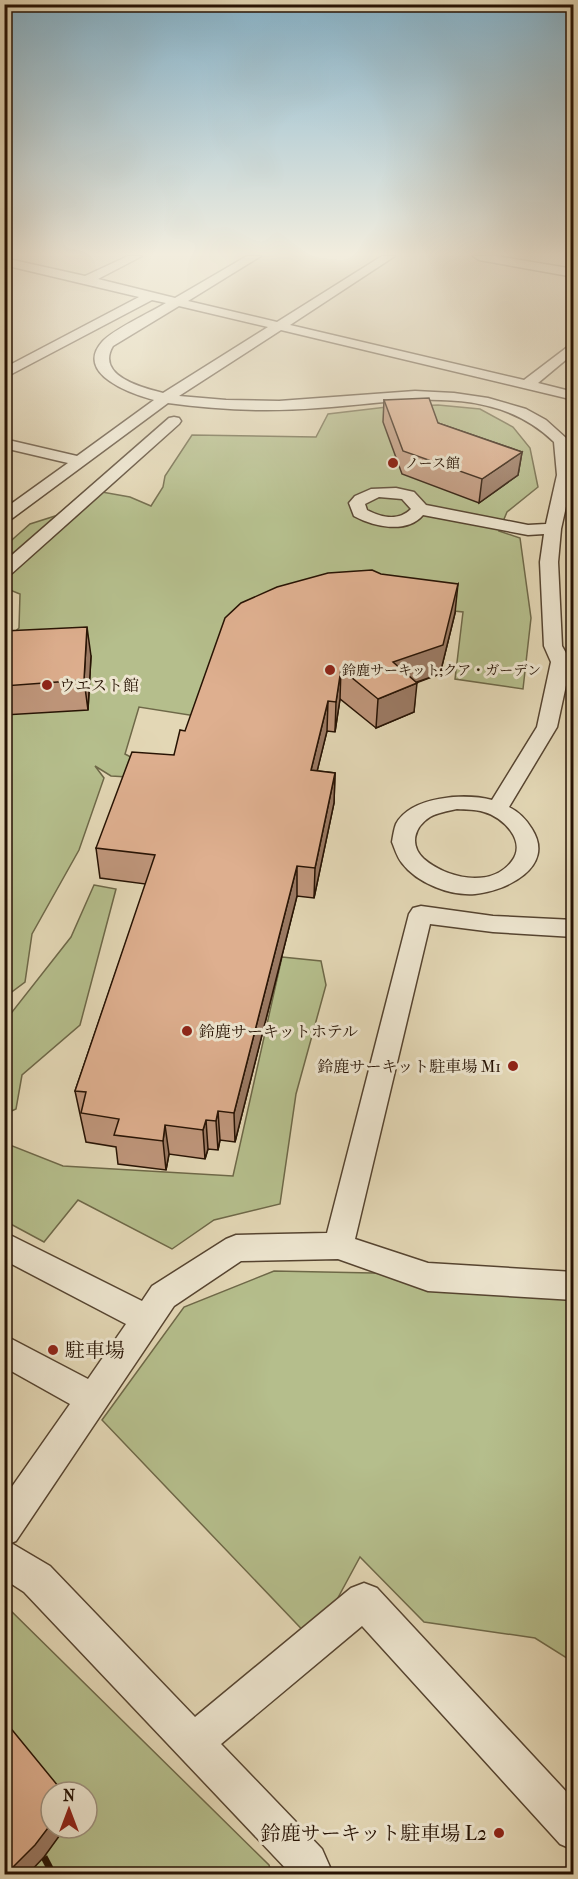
<svg xmlns="http://www.w3.org/2000/svg" width="578" height="1879" viewBox="0 0 578 1879" font-family="'IM FELL French Canon','Noto Serif JP',serif">
<rect width="100%" height="100%" fill="#e3d7b5"/>
<filter id="stains"><feTurbulence type="fractalNoise" baseFrequency=".00333" numOctaves="4"/><feColorMatrix values="0 0 0 0 .2 0 0 0 0 .09 0 0 0 0 .02 0 0 0 .5 -.17"/></filter>
<radialGradient id="worn" r=".72"><stop offset=".6" stop-color="#630" stop-opacity="0"/><stop offset="1" stop-color="#630" stop-opacity=".3"/></radialGradient>
<g fill="#b5be8c" stroke="#6e6848" stroke-width="1.5" fill-rule="evenodd">
<polygon points="438,405 480,409 513,427 530,448 538,487 507,512 499,531 520,538 531,618 523,689 455,679 463,612 379,603 202,717 139,707 125,754 148,766 145,778 111,776 95,766 104,778 79,850 32,934 25,982 5,997 4,642 19,628 20,594 5,588 5,546 30,524 77,509 102,492 130,497 151,506 163,487 165,476 192,435 316,437 328,414 387,407"/>
<polygon points="94,885 116,889 80,1025 22,1075 16,1109 5,1114 5,1018 9,1016 71,937"/>
<polygon points="282,957 321,961 326,985 296,1094 280,1204 214,1220 172,1249 78,1200 44,1242 5,1221 5,1143 63,1166 233,1176"/>
<polygon points="274,1271 573,1277 573,1662 535,1638 424,1622 360,1557 314,1642 102,1420 184,1307"/>
<path d="M4 1604 269 1865 272 1874H5ZM51 1792H87V1828H51Z"/>
</g>
<g fill="none" stroke-linecap="round" stroke-linejoin="round">
<defs>
<g id="lane">
<path d="M128 256H142L98 279 175 298 247 256H261L188 301 277 322 382 256H395L290 325 524 380 574 342V353L538 383 574 392V400L281 330 179 396 226 400 279 401 415 391 454 393 488 398 526 409 546 420 566 438 573 475 561 529 558 562 562 646 571 662 557 727 509 807C519 812 526 819 532 829 556 867 506 891 475 894 450 896 417 883 402 863 397 857 395 849 392 842 393 836 394 829 396 824 411 796 465 793 492 800L537 727 551 662 544 646 540 562 544 534 528 535 423 515C407 534 374 527 354 516L349 503 355 496 371 489 396 488 414 492 426 505 528 525 546 524 557 475 554 442C491 380 396 403 318 408 268 412 218 410 168 403L10 520 4 522V509L68 463 4 448V439L77 456 154 400C132 394 74 374 102 342 112 330 151 312 166 303L152 300 4 378V368L139 297 4 265V258L85 276ZM179 306 268 327 163 393C143 388 95 376 113 346ZM379 497 402 499 411 509C399 521 382 518 367 510L365 504ZM457 809C466 810 475 809 484 812 503 817 527 841 512 861 491 889 446 878 424 859 409 845 414 827 430 817 437 813 448 811 457 809Z"/>
<polygon points="473,256 496,256 574,269 574,277 479,260"/>
<polygon points="174,417 179,418 181,421 179,424 10,575 4,576 4,562 169,418"/>
<polygon points="421,906 493,916 574,920 574,937 493,932 430,924 355,1239 428,1263 574,1272 574,1300 428,1291 338,1259 241,1261 174,1306 16,1541 11,1543 50,1566 195,1717 351,1588 364,1583 377,1588 574,1800 574,1850 560,1844 362,1626 221,1744 322,1849 333,1874 291,1874 24,1592 4,1579 4,1498 70,1404 4,1367 4,1335 88,1379 126,1324 4,1260 4,1232 142,1301 152,1286 226,1239 236,1235 327,1233 409,914 413,908"/>
</g>
</defs>
<use href="#lane" stroke="#564430" stroke-width="3"/>
<use href="#lane" fill="#ede5cf" fill-rule="evenodd"/>
<polyline stroke="#271304" stroke-width="7" stroke-dasharray="16 16" stroke-linecap="butt" points="44,1857 53,1874"/>
</g>
<g fill="#bf967b" stroke="#271304" stroke-width="1.5">
<polygon points="384,400 438,423 522,452 518,475 479,503 402,474 383,422"/>
<polygon points="455,613 440,674 416,683 414,712 376,728 340,699 335,732 327,731 317,771 335,773 334,803 314,898 297,896 235,1142 220,1140 218,1150 208,1149 205,1159 169,1154 166,1170 118,1164 116,1147 86,1142 75,1091 146,884 100,878 96,848 174,755 185,731"/>
<polygon points="4,631 91,656 88,710 4,715"/>
<polygon points="573,834 573,855 572,855"/>
</g>
<g fill="#9b7a64" stroke="#271304" stroke-width="1.5">
<polygon points="522,452 518,475 479,503 482,479"/>
<polygon points="458,584 455,613 440,674 391,691 393,662"/>
<polygon points="87,627 91,656 88,710 84,680"/>
<polygon points="341,669 340,699 335,732 336,702"/>
<polygon points="417,683 414,712 376,728 378,699"/>
<polygon points="328,701 327,731 310,800 311,770"/>
<polygon points="335,773 334,803 314,898 315,868"/>
<polygon points="297,866 297,896 235,1142 234,1113"/>
<polygon points="218,1111 220,1140 218,1150 216,1121"/>
<polygon points="206,1120 208,1149 205,1159 203,1130"/>
<polygon points="165,1125 169,1154 166,1170 163,1141"/>
<polygon points="51,1824 51,1828 65,1828 44,1857 27,1875 5,1875"/>
</g>
<g fill="#deaf8f" stroke="#271304" stroke-width="1.5">
<polygon points="429,398 438,423 522,452 482,479 403,451 384,400"/>
<polygon points="372,570 381,574 458,584 443,645 393,662 417,683 378,699 341,669 336,702 328,701 311,770 335,773 315,868 297,866 234,1113 218,1111 216,1121 206,1120 203,1130 165,1125 163,1141 114,1135 119,1119 81,1113 86,1092 75,1091 155,855 96,848 132,752 174,755 180,730 185,731 225,618 241,603 277,587 328,573"/>
<polygon points="87,627 84,680 4,686 4,631"/>
<polygon points="4,1720 63,1792 51,1792 51,1824 35,1845 5,1875"/>
</g>
<linearGradient id="sky" x2="0" y2="1"><stop stop-color="#87b6cf"/><stop offset="0.49" stop-color="#f2edde"/><stop offset="1" stop-color="#f2edde" stop-opacity="0"/></linearGradient>
<rect width="578" height="519" fill="url(#sky)"/>
<g fill="#8f2418" stroke="#ede5cf" stroke-width="2">
<circle cx="393" cy="463" r="6"/>
<circle cx="330" cy="670" r="6"/>
<circle cx="47" cy="685" r="6"/>
<circle cx="187" cy="1031" r="6"/>
<circle cx="513" cy="1066" r="6"/>
<circle cx="53" cy="1350" r="6"/>
<circle cx="499" cy="1833" r="6"/>
</g>
<g text-anchor="middle" dominant-baseline="central" stroke-width="6" stroke-linejoin="round" paint-order="stroke">
<g font-size="14" fill="#271304" stroke="#ede5cf" text-anchor="start">
<text x="405" y="463">ノース館</text>
<text x="342" y="670">鈴鹿サーキット;クア・ガーデン</text>
</g>
<g font-size="16" fill="#271304" stroke="#ede5cf" text-anchor="start">
<text x="59" y="685">ウエスト館</text>
<text x="199" y="1031">鈴鹿サーキットホテル</text>
<text x="501" y="1066" text-anchor="end">鈴鹿サーキット駐車場 M1</text>
</g>
<g font-size="20" fill="#271304" stroke="#ede5cf" text-anchor="start">
<text x="65" y="1350">駐車場</text>
<text x="487" y="1833" text-anchor="end">鈴鹿サーキット駐車場 L2</text>
</g>
</g>
<rect width="578" height="1879" fill="none" stroke="#e3d7b5" stroke-width="24"/>
<rect x="6" y="6" width="566" height="1867" fill="none" stroke="#271304" stroke-width="3"/>
<rect x="12" y="12" width="554" height="1855" fill="none" stroke="#271304" stroke-width="1.5"/>
<g transform="translate(69 1810)"><circle r="28" fill="#ede5cf" stroke="#9e917e" stroke-width="1.5"/>
<path d="M0-4.5L10 22L0 15L-10 22Z" fill="#8f2418"/>
<text y="-9" font-size="16" font-weight="bold" text-anchor="middle" fill="#271304">N</text>
</g>
<rect width="100%" height="100%" filter="url(#stains)"/>
<rect width="100%" height="100%" fill="url(#worn)"/>
</svg>
